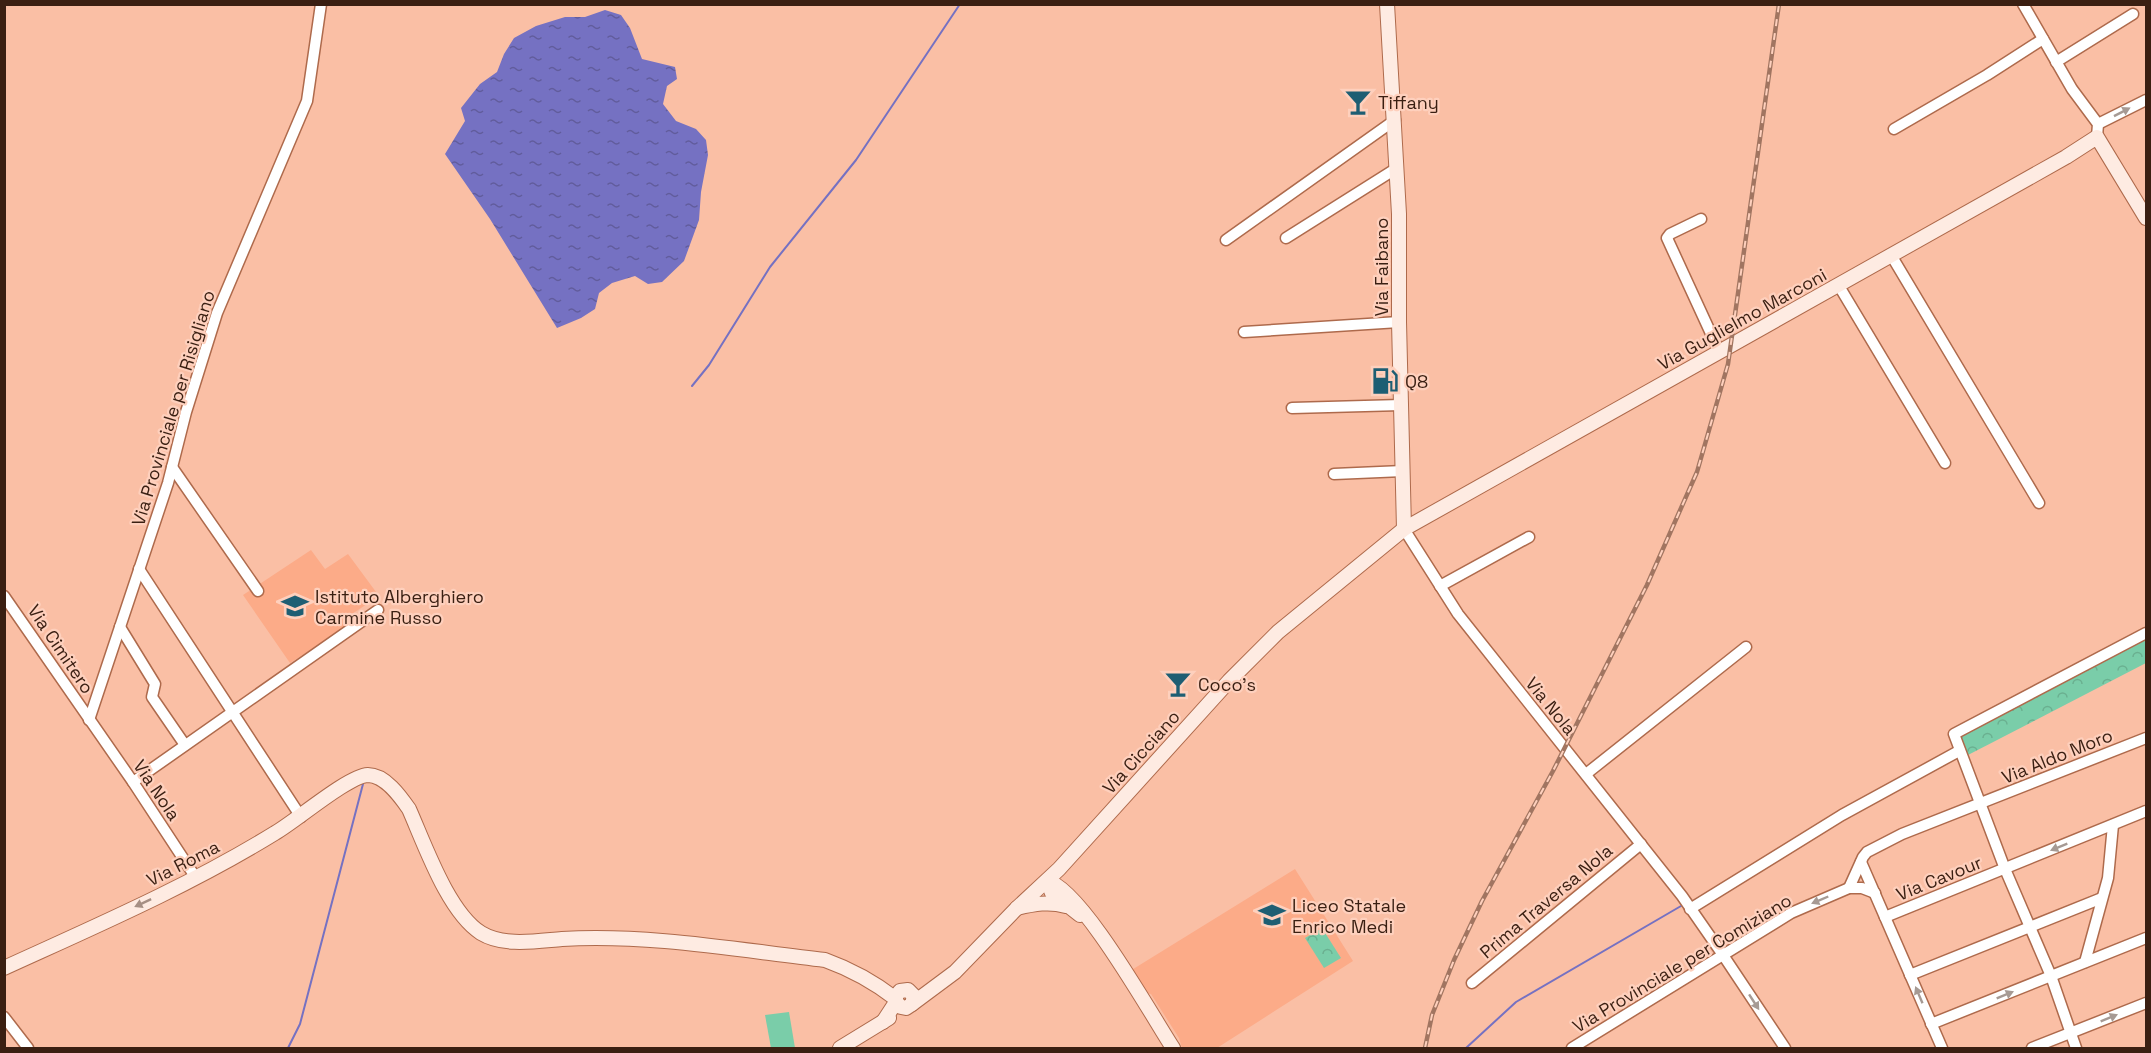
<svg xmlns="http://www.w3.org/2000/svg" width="2151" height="1053" viewBox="0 0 2151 1053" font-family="'Space Grotesk',sans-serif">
<defs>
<pattern id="forest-crowns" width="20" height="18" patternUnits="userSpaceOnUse" patternTransform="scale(1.5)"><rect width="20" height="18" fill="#7acda9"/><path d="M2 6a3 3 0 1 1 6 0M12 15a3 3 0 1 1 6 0" fill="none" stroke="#6ab090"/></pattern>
<pattern id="water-ripples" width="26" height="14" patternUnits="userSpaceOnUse" patternTransform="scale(1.5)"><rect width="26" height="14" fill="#7571c2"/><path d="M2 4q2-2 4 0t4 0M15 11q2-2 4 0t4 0" fill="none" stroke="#615c9c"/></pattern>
</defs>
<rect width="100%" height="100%" fill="#fabfa5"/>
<g fill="#fcab88">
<polygon points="311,550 325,569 348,554 379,596 349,616 354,622 290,663 243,595"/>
<polygon points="1295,869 1353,961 1217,1048 1182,1048 1179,1038 1151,994 1146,993 1130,971"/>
</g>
<g fill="url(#forest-crowns)">
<polygon points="2146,637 2146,663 1968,755 1959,736"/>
<polygon points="1322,928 1341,958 1324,968 1305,938"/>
</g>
<polygon fill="#7acda9" points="789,1012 795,1048 771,1048 765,1015"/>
<polygon fill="url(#water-ripples)" points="605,10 621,15 630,28 642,59 675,67 677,79 667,86 663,104 676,121 696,129 706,140 708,155 701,192 699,220 684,261 662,282 648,284 635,276 612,283 599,293 595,309 581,318 557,328 490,219 445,154 465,121 461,108 480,84 497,72 504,54 514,38 536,26 565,17 585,17"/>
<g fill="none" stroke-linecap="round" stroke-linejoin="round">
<g stroke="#7571c2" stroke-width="2">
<polyline points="692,386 709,365 770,267 856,160 960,4"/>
<polyline points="288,1048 300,1024 363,784"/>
<polyline points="1466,1048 1516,1002 1681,906"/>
</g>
<defs>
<g id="street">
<polyline points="2023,4 2072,89 2098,124 2097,137"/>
<polyline points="2056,62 2133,14"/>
<polyline points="2098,124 2146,100"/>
<polyline points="1894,129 1987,75 2043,39"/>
<polyline points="1701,219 1670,234 1667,238 1719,351"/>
<polyline points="1286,238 1397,168"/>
<polyline points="1226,240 1395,120"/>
<polyline points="1891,255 2039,503"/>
<polyline points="1839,286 1945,463"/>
<polyline points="1244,332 1399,322"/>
<polyline points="1292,408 1401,405"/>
<polyline points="172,467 258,591"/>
<polyline points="1334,474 1403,471"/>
<polyline points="1404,529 1458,614 1682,896 1723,955 1785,1048"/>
<polyline points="139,569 301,817"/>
<polyline points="1440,586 1529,537"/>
<polyline points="4,596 133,782 196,878"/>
<polyline points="120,627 155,684 152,697 185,745"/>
<polyline points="89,720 168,483 186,412 217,313 307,101 321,4"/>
<polyline points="1586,774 1746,647"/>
<polyline points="133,782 378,610"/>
<polyline points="1861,862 1942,1048"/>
<polyline points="1849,888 1863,857 1867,852 1902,834 2146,738"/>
<polyline points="1690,909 1842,815 1959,751"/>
<polyline points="1885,917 2146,811"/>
<polyline points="2085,962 2108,878 2113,825"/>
<polyline points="1910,975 2102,898"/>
<polyline points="1472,983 1641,844"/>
<polyline points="4,1017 28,1048"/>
<polyline points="1931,1024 2146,938"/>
<polyline points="1572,1048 1791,913 1849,888 1862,888 1875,893"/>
<polyline points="2032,1048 2146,1003"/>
<polyline points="2076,1048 2051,976 2005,869 1954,734 2146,633"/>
</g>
<g id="secondary">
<polyline points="1387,4 1399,214 1399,322 1404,529"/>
<path d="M1047 881C1080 887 1152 1016 1173 1048"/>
<polyline points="1047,881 1052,893 1080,915"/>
<path d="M1017 908C1034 904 1049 901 1066 906"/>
<path d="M4 968C96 926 189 886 275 833 296 821 348 776 368 775 385 775 400 796 409 809 425 845 448 912 481 933 504 947 537 941 562 939 650 934 738 950 825 960 850 969 874 982 896 999"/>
<polyline points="912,1004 955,972 1016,909 1059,869 1229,681 1278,632 1404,529 2066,157 2097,137 2146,218"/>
<polyline points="883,1022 896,1002 896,996 900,991 908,990 914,996 912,1004 906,1008 901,1007 896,1002"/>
<polyline points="840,1048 889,1018"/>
</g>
</defs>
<use href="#street" stroke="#ae6a4c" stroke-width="13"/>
<use href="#secondary" stroke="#ae6a4c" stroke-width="16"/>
<use href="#street" stroke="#fff" stroke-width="10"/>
<use href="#secondary" stroke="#feebe2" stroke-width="14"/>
<defs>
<polyline id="rail" points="1425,1048 1432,1015 1454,960 1482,901 1553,771 1647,585 1697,472 1728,364 1779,4"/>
</defs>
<use href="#rail" stroke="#a17561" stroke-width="4.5"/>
<use href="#rail" stroke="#fed0bd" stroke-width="2" stroke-dasharray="7" stroke-linecap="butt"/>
</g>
<defs><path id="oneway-solid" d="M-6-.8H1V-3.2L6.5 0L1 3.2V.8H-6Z" transform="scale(1.5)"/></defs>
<g fill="#a69a94">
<use href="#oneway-solid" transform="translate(2122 112) rotate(-27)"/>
<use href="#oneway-solid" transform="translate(2059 847) rotate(158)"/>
<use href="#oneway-solid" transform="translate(1820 900) rotate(157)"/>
<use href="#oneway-solid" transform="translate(1919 995) rotate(-113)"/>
<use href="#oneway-solid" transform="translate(2005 995) rotate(-22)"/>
<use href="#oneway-solid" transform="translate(1754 1002) rotate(57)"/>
<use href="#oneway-solid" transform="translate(2109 1018) rotate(-22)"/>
</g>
<use fill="#a68f84" href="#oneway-solid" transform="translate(143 903) rotate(155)"/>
<defs>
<symbol id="bar-bare" viewBox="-9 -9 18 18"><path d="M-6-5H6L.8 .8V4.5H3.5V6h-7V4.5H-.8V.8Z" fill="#1e5e73" stroke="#fed0bd" stroke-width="2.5" paint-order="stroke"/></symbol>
<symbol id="fuel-bare" viewBox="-9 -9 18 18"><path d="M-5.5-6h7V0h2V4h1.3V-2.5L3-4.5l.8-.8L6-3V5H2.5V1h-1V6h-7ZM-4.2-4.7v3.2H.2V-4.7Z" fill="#1e5e73" stroke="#fed0bd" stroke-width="2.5" paint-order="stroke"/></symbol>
<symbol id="school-bare" viewBox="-9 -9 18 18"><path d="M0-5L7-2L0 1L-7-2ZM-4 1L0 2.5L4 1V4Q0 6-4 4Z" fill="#1e5e73" stroke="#fed0bd" stroke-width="2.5" paint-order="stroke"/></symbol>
</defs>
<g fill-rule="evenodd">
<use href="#bar-bare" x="1339" y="83" width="38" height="38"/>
<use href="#fuel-bare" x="1366" y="362" width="38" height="38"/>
<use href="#school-bare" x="276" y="587" width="38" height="38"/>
<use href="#bar-bare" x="1159" y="665" width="38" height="38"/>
<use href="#school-bare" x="1253" y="896" width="38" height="38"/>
</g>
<g text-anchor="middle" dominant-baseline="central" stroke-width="4.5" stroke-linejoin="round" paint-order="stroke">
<g font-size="18" fill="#3a1f12" stroke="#fed0bd" text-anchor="start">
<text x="1378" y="102">Tiffany</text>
<text x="1405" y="381">Q8</text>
<text x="315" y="596">Istituto Alberghiero<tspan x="315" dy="21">Carmine Russo</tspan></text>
<text x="1198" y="684">Coco's</text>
<text x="1292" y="905">Liceo Statale<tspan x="1292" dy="21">Enrico Medi</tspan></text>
</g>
<g font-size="18" fill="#3a1f12" stroke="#fed0bd">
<text transform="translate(1381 267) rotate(-90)">Via Faibano</text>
<text transform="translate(1742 319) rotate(-29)">Via Guglielmo Marconi</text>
<text transform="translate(173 408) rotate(-73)">Via Provinciale per Risigliano</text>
<text transform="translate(61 649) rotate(56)">Via Cimitero</text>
<text transform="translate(1551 706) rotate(51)">Via Nola</text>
<text transform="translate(1141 752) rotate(-48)">Via Cicciano</text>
<text transform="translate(2057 756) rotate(-22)">Via Aldo Moro</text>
<text transform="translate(157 790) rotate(56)">Via Nola</text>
<text transform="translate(183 863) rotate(-27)">Via Roma</text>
<text transform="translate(1939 878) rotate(-22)">Via Cavour</text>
<text transform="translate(1546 901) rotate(-40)">Prima Traversa Nola</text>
<text transform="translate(1682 963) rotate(-31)">Via Provinciale per Comiziano</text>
</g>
</g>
<rect width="2151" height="1053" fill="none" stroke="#3a1f12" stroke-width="12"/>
</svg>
